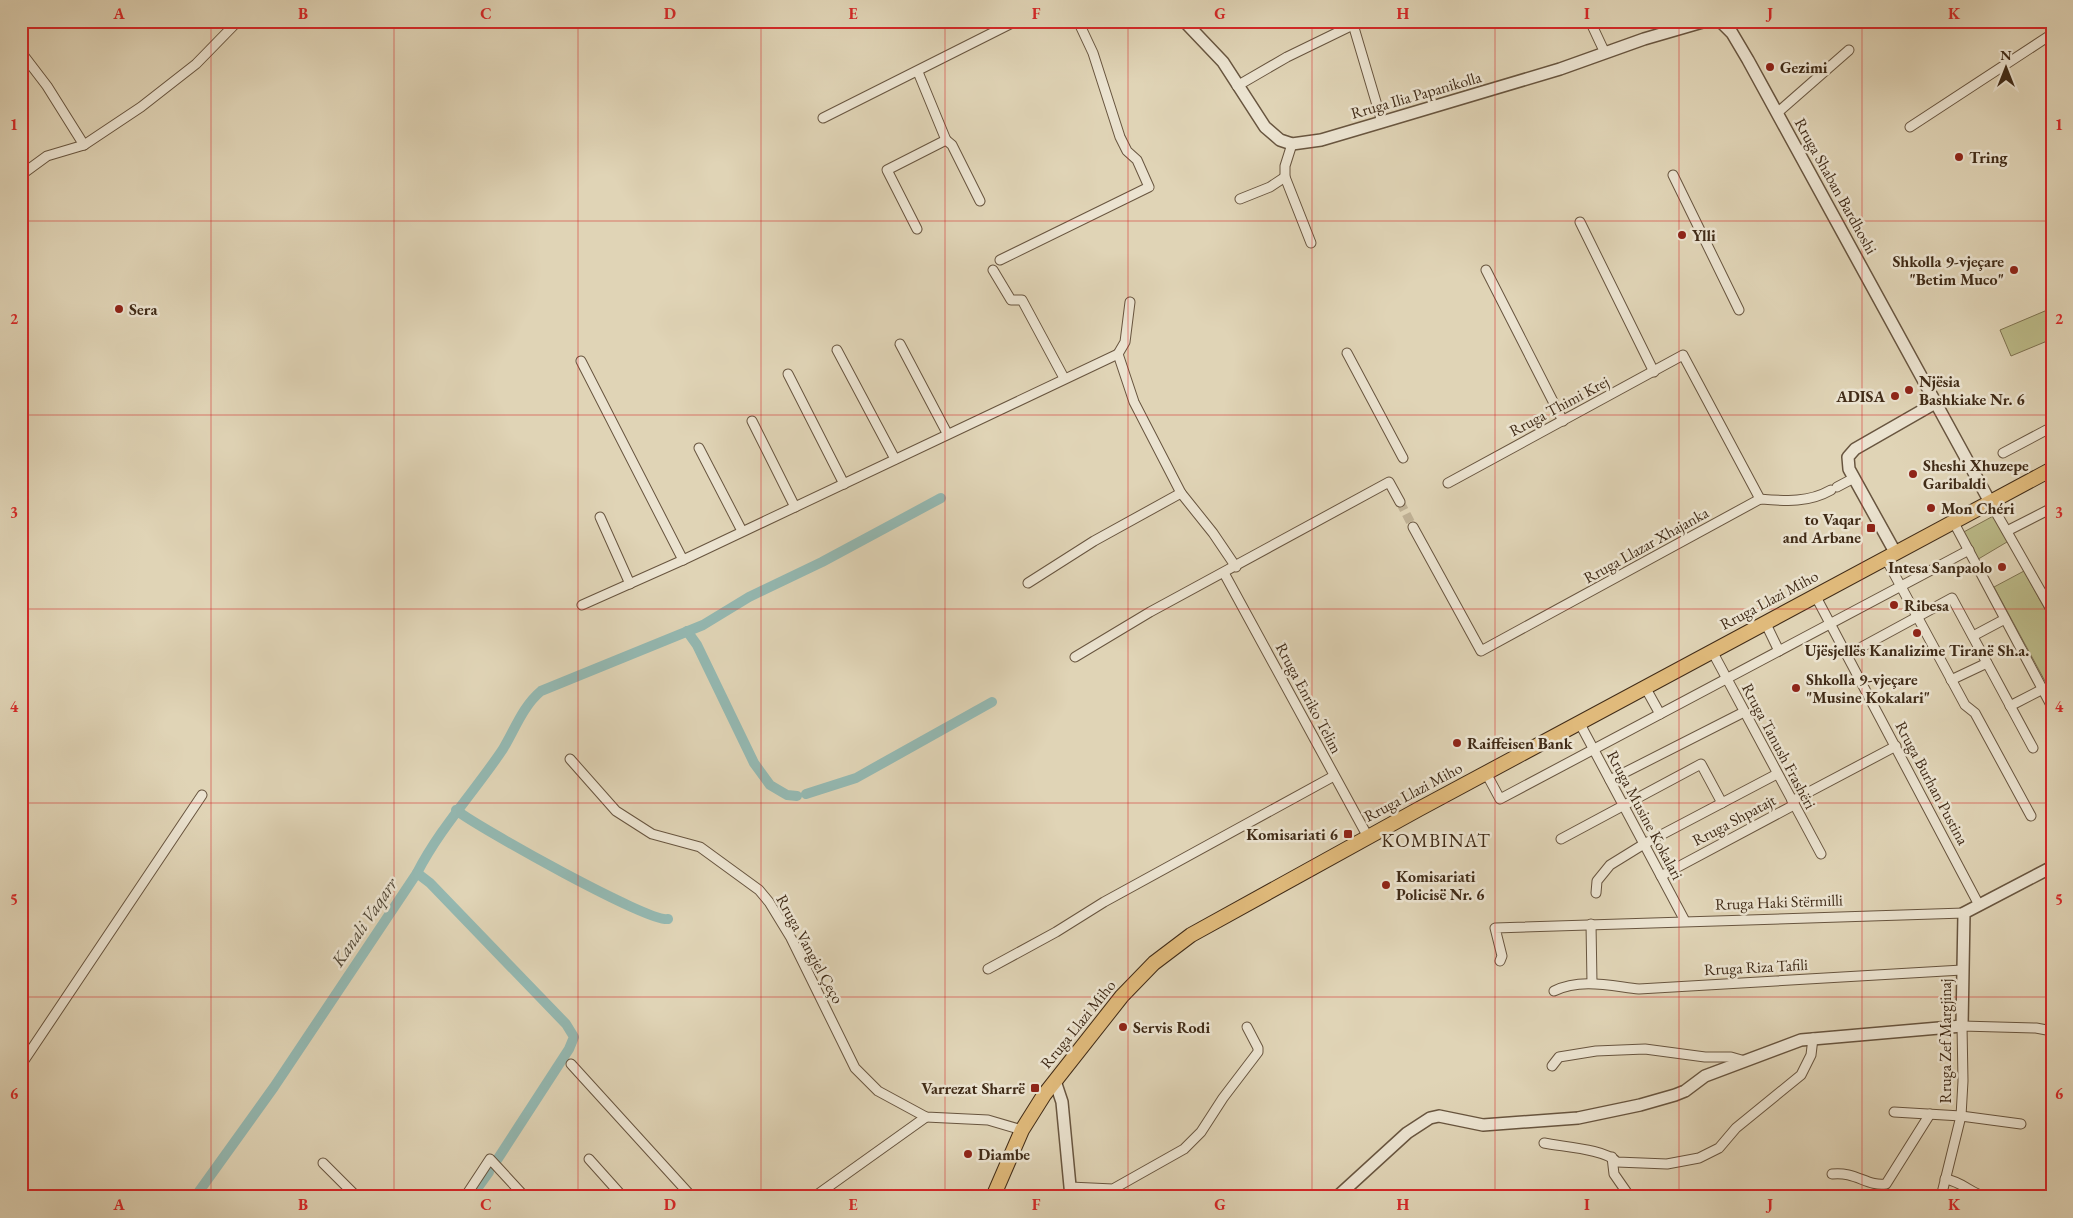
<svg xmlns="http://www.w3.org/2000/svg" width="2073" height="1218" viewBox="0 0 2073 1218" font-family="'EB Garamond',serif">
<rect width="100%" height="100%" fill="#e0d4b6"/>
<filter id="stains"><feTurbulence type="fractalNoise" baseFrequency=".004" numOctaves="4"/><feColorMatrix values="0 0 0 0 .2 0 0 0 0 .09 0 0 0 0 .02 0 0 0 .5 -.17"/></filter>
<radialGradient id="worn" r=".72"><stop offset=".6" stop-color="#630" stop-opacity="0"/><stop offset="1" stop-color="#630" stop-opacity=".3"/></radialGradient>
<g fill="#bbba88" stroke="#7e7250">
<polygon points="2052,308 2052,339 2011,356 2000,330"/>
<polygon points="1997,514 2012,539 1975,561 1960,534"/>
<polygon points="2024,571 2052,622 2052,694 1994,587"/>
</g>
<g fill="none" stroke-linecap="round" stroke-linejoin="round">
<g stroke="#94b8b1" stroke-width="10">
<polyline points="687,631 697,645 754,763 770,785 787,795 797,796"/>
<polyline points="806,794 856,778 992,702"/>
<path d="M456 810C479 828 649 923 668 919"/>
<path d="M417 873C440 828 475 791 503 749 515 729 523 706 541 691L703 625 749 597 822 562 941 498"/>
<polyline points="195,1197 274,1087 417,873 430,883 566,1024 574,1037 569,1049 497,1160"/>
<polyline points="471,1197 489,1172"/>
</g>
<polyline stroke="#c0b296" stroke-width="9" stroke-dasharray="9 4.5" stroke-linecap="butt" points="1400,502 1413,527"/>
<defs>
<g id="minor">
<polyline points="1352,21 1382,122"/>
<polyline points="1590,21 1605,53"/>
<polyline points="21,52 47,86 84,145"/>
<polyline points="1237,86 1287,57 1361,21"/>
<polyline points="1777,113 1849,50"/>
<polyline points="823,118 1016,21"/>
<polyline points="1910,127 2052,34"/>
<polyline points="946,140 952,145 980,201"/>
<polyline points="1292,144 1285,166 1285,177 1311,243"/>
<polyline points="21,175 47,156 84,145 141,107 196,64 238,21"/>
<polyline points="1673,175 1739,310"/>
<polyline points="1240,199 1270,187 1285,177"/>
<polyline points="1580,222 1654,372"/>
<polyline points="917,229 887,170 946,140 918,72"/>
<polyline points="1000,260 1149,187 1137,160 1127,151 1120,137 1093,53 1078,21"/>
<polyline points="993,270 1011,300 1022,300 1064,378"/>
<polyline points="1486,270 1563,421"/>
<polyline points="1130,302 1125,342 1118,354 1134,402 1181,493 1213,533 1236,567"/>
<polyline points="900,344 947,433"/>
<polyline points="837,350 895,459"/>
<polyline points="1347,353 1403,458"/>
<polyline points="581,361 683,560"/>
<polyline points="788,374 844,484"/>
<polyline points="752,421 795,507"/>
<polyline points="699,448 742,531"/>
<polyline points="2003,453 2052,427"/>
<polyline points="1448,483 1683,355 1760,499"/>
<polyline points="1837,487 1854,478"/>
<polyline points="1990,502 2052,611"/>
<polyline points="600,517 630,584"/>
<polyline points="1953,521 2052,707"/>
<path d="M1413 527 1481 651 1760 499C1786 501 1808 503 1831 490"/>
<polyline points="2007,531 2052,508"/>
<polyline points="1885,557 1965,705 1975,713 2031,816"/>
<polyline points="1224,573 1368,837"/>
<polyline points="1028,583 1094,541 1181,493"/>
<polyline points="1815,595 1979,905"/>
<polyline points="582,605 683,560 1118,354"/>
<polyline points="1765,622 1779,651"/>
<polyline points="1973,636 2005,619"/>
<polyline points="1712,651 1821,854"/>
<polyline points="1847,655 1952,598 2033,748"/>
<polyline points="1075,657 1150,612 1389,482 1400,502"/>
<polyline points="1951,680 1987,663"/>
<polyline points="1645,687 1660,714"/>
<polyline points="2010,706 2043,689"/>
<polyline points="1579,722 1685,921"/>
<polyline points="570,759 616,811 652,834 700,847 759,890 769,902 791,938 855,1068 878,1091 926,1117 988,1120 1022,1130"/>
<polyline points="1486,773 1500,799 1969,550"/>
<polyline points="1610,780 1744,712"/>
<polyline points="1792,801 1896,746"/>
<polyline points="1561,839 1701,764 1722,803"/>
<polyline points="1661,876 1794,805"/>
<polyline points="1596,893 1597,881 1610,865 1644,844 1777,774"/>
<polyline points="1591,924 1592,983"/>
<polyline points="1500,961 1502,956 1495,928 1964,913"/>
<polyline points="988,969 1056,932 1104,902 1334,776"/>
<path d="M1554 991C1581 978 1611 986 1639 989L1962 970"/>
<polyline points="571,1064 692,1197"/>
<polyline points="21,1065 202,795"/>
<polyline points="1552,1066 1559,1057 1596,1051 1645,1049 1705,1057 1731,1057 1745,1061"/>
<polyline points="1894,1112 1961,1116 2021,1124"/>
<path d="M1544 1143C1563 1147 1605 1149 1617 1162L1667 1164 1699 1158 1719 1148 1736 1128 1801 1075 1811 1055 1813 1038"/>
<polyline points="1612,1157 1614,1174 1630,1197"/>
<polyline points="589,1159 623,1197"/>
<polyline points="323,1163 357,1197"/>
<path d="M1832 1174C1855 1171 1868 1187 1886 1184L1930 1114"/>
<path d="M1945 1179C1964 1182 1970 1194 1987 1197"/>
<polyline points="1070,1187 1113,1189 1184,1149 1201,1132 1223,1098 1258,1052 1258,1048 1247,1027"/>
<polyline points="465,1197 490,1159 525,1197"/>
<polyline points="814,1197 926,1117"/>
<polyline points="1941,1197 1961,1116 1963,1081 1962,1026 2036,1028 2052,1031"/>
</g>
<g id="tertiary">
<polyline points="1184,21 1223,62 1265,127 1280,140 1292,144 1321,140 1382,122 1560,69 1644,39 1706,21"/>
<polyline points="1717,21 1720,21 1732,33 1748,60 1990,502"/>
<polyline points="1895,552 1849,469 1848,457 1855,449 1937,402"/>
<polyline points="1055,1081 1062,1102 1071,1197"/>
<polyline points="1337,1197 1407,1133 1430,1118 1439,1116 1483,1125 1578,1118 1640,1105 1675,1095 1685,1091 1705,1076 1801,1040 1962,1026 1964,913 2052,867"/>
</g>
<polyline id="primary" points="993,1197 1022,1130 1044,1095 1122,996 1154,963 1191,935 1419,809 2052,469"/>
</defs>
<use href="#minor" stroke="#68553f" stroke-width="11"/>
<use href="#tertiary" stroke="#68553f" stroke-width="14"/>
<use href="#primary" stroke="#402b17" stroke-width="16"/>
<use href="#minor" stroke="#ebe3d0" stroke-width="9"/>
<use href="#tertiary" stroke="#ebe3d0" stroke-width="11"/>
<use href="#primary" stroke="#e0ba7b" stroke-width="14"/>
</g>
<path fill="none" stroke="#d62828" stroke-width="1" stroke-opacity="0.55" d="M211 21V1197M394 21V1197M578 21V1197M761 21V1197M945 21V1197M1128 21V1197M1312 21V1197M1495 21V1197M1679 21V1197M1862 21V1197M21 221H2052M21 415H2052M21 609H2052M21 803H2052M21 997H2052"/>
<g fill="#8f2418" stroke="#ebe3d0" stroke-width="2">
<circle cx="1770" cy="67" r="5"/>
<circle cx="1959" cy="157" r="5"/>
<circle cx="1682" cy="235" r="5"/>
<circle cx="2014" cy="270" r="5"/>
<circle cx="119" cy="309" r="5"/>
<circle cx="1909" cy="390" r="5"/>
<circle cx="1895" cy="396" r="5"/>
<circle cx="1913" cy="474" r="5"/>
<circle cx="1931" cy="508" r="5"/>
<rect x="1866" y="523" width="10" height="10" rx="2.5"/>
<circle cx="2002" cy="567" r="5"/>
<circle cx="1894" cy="605" r="5"/>
<circle cx="1917" cy="633" r="5"/>
<circle cx="1796" cy="688" r="5"/>
<circle cx="1457" cy="743" r="5"/>
<rect x="1343" y="829" width="10" height="10" rx="2.5"/>
<circle cx="1386" cy="885" r="5"/>
<circle cx="1123" cy="1027" r="5"/>
<rect x="1030" y="1083" width="10" height="10" rx="2.5"/>
<circle cx="968" cy="1154" r="5"/>
</g>
<g text-anchor="middle" dominant-baseline="central" stroke-width="5" stroke-linejoin="round" paint-order="stroke">
<g font-size="16" font-weight="bold" fill="#402b17" stroke="#ebe3d0" text-anchor="start">
<text x="1780" y="67">Gezimi</text>
<text x="1969" y="157">Tring</text>
<text x="1692" y="235">Ylli</text>
<text x="2004" y="261" text-anchor="end">Shkolla 9-vjeçare<tspan x="2004" dy="18">"Betim Muco"</tspan></text>
<text x="129" y="309">Sera</text>
<text x="1919" y="381">Njësia<tspan x="1919" dy="18">Bashkiake Nr. 6</tspan></text>
<text x="1885" y="396" text-anchor="end">ADISA</text>
<text x="1923" y="465">Sheshi Xhuzepe<tspan x="1923" dy="18">Garibaldi</tspan></text>
<text x="1941" y="508">Mon Chéri</text>
<text x="1861" y="519" text-anchor="end">to Vaqar<tspan x="1861" dy="18">and Arbane</tspan></text>
<text x="1992" y="567" text-anchor="end">Intesa Sanpaolo</text>
<text x="1904" y="605">Ribesa</text>
<text x="1917" y="650" text-anchor="middle">Ujësjellës Kanalizime Tiranë Sh.a.</text>
<text x="1806" y="679">Shkolla 9-vjeçare<tspan x="1806" dy="18">"Musine Kokalari"</tspan></text>
<text x="1467" y="743">Raiffeisen Bank</text>
<text x="1338" y="834" text-anchor="end">Komisariati 6</text>
<text x="1396" y="876">Komisariati<tspan x="1396" dy="18">Policisë Nr. 6</tspan></text>
<text x="1133" y="1027">Servis Rodi</text>
<text x="1025" y="1088" text-anchor="end">Varrezat Sharrë</text>
<text x="978" y="1154">Diambe</text>
</g>
<g font-size="16" fill="#402b17" stroke="#ebe3d0">
<text transform="translate(1416 95) rotate(-16)">Rruga Ilia Papanikolla</text>
<text transform="translate(1836 186) rotate(61)">Rruga Shaban Bardhoshi</text>
<text transform="translate(1559 406) rotate(-28)">Rruga Thimi Krej</text>
<text transform="translate(1646 545) rotate(-29)">Rruga Llazar Xhajanka</text>
<text transform="translate(1769 600) rotate(-28)">Rruga Llazi Miho</text>
<text transform="translate(1309 698) rotate(62)">Rruga Enriko Telim</text>
<text transform="translate(1779 746) rotate(62)">Rruga Tanush Frashëri</text>
<text transform="translate(1932 783) rotate(62)">Rruga Burhan Pustina</text>
<text transform="translate(1413 792) rotate(-28)">Rruga Llazi Miho</text>
<text transform="translate(1645 815) rotate(62)">Rruga Musine Kokalari</text>
<text transform="translate(1734 820) rotate(-28)">Rruga Shpatajt</text>
<text transform="translate(1779 902) rotate(-2)">Rruga Haki Stërmilli</text>
<text transform="translate(810 949) rotate(61)">Rruga Vangjel Çeço</text>
<text transform="translate(1756 967) rotate(-3)">Rruga Riza Tafili</text>
<text transform="translate(1078 1024) rotate(-51)">Rruga Llazi Miho</text>
<text transform="translate(1945 1041) rotate(-90)">Rruga Zef Margjinaj</text>
</g>
<g font-size="18" font-style="italic" fill="#514736" stroke="#ebe3d0">
<text transform="translate(364 922) rotate(-56)">Kanali Vaqarr</text>
</g>
<g font-size="19" letter-spacing="1" fill="#402b17" stroke="#ebe3d0">
<text x="1436" y="840">KOMBINAT</text>
</g>
</g>
<rect width="2073" height="1218" fill="none" stroke="#e0d4b6" stroke-width="55"/>
<g transform="translate(2006 68)" stroke="#ebe3d0" stroke-width="4" paint-order="stroke">
<path d="M0-4L9 19L0 12L-9 19Z" fill="#402b17"/>
<text y="-8" font-size="14" font-weight="bold" text-anchor="middle" fill="#402b17">N</text>
</g>
<rect x="28" y="28" width="2018" height="1162" fill="none" stroke="#d62828" stroke-width="2"/>
<g font-size="16" text-anchor="middle" font-weight="bold" fill="#d62828">
<text x="119" y="19">A</text>
<text x="303" y="19">B</text>
<text x="486" y="19">C</text>
<text x="670" y="19">D</text>
<text x="853" y="19">E</text>
<text x="1036" y="19">F</text>
<text x="1220" y="19">G</text>
<text x="1403" y="19">H</text>
<text x="1587" y="19">I</text>
<text x="1770" y="19">J</text>
<text x="1954" y="19">K</text>
<text x="14" y="130">1</text>
<text x="2059" y="130">1</text>
<text x="14" y="324">2</text>
<text x="2059" y="324">2</text>
<text x="14" y="518">3</text>
<text x="2059" y="518">3</text>
<text x="14" y="712">4</text>
<text x="2059" y="712">4</text>
<text x="14" y="905">5</text>
<text x="2059" y="905">5</text>
<text x="14" y="1099">6</text>
<text x="2059" y="1099">6</text>
<text x="119" y="1210">A</text>
<text x="303" y="1210">B</text>
<text x="486" y="1210">C</text>
<text x="670" y="1210">D</text>
<text x="853" y="1210">E</text>
<text x="1036" y="1210">F</text>
<text x="1220" y="1210">G</text>
<text x="1403" y="1210">H</text>
<text x="1587" y="1210">I</text>
<text x="1770" y="1210">J</text>
<text x="1954" y="1210">K</text>
</g>
<rect width="100%" height="100%" filter="url(#stains)"/>
<rect width="100%" height="100%" fill="url(#worn)"/>
</svg>
